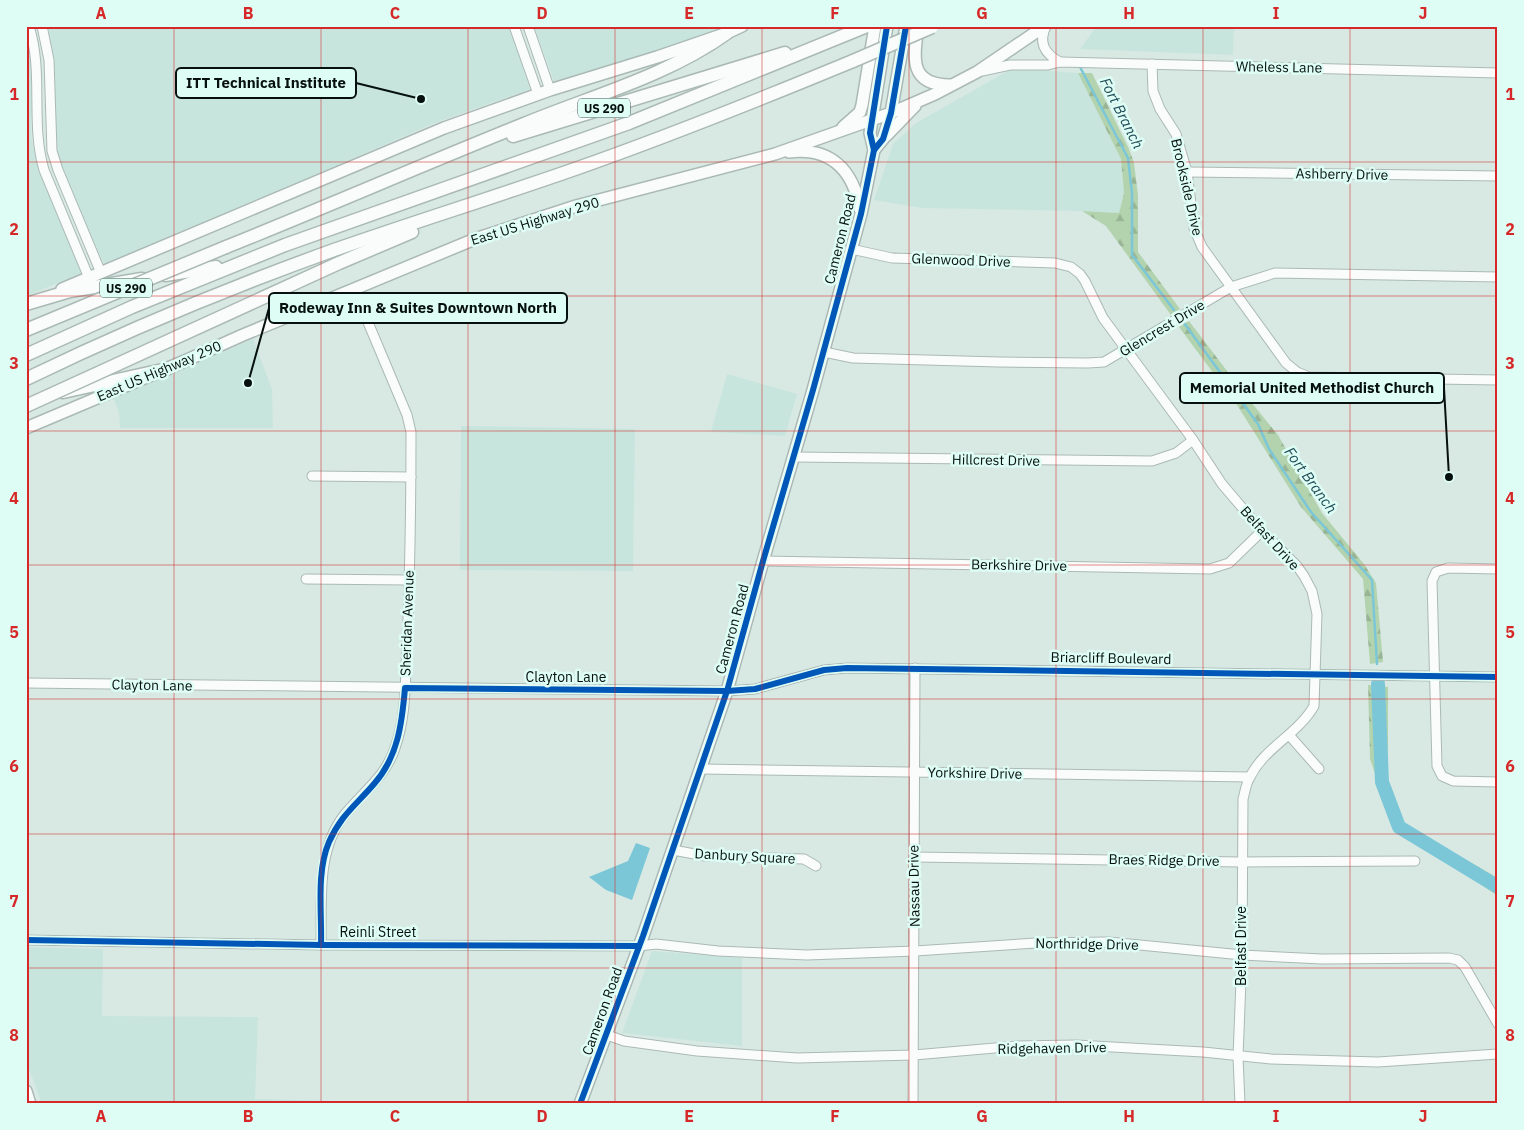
<svg xmlns="http://www.w3.org/2000/svg" width="1524" height="1130" viewBox="0 0 1524 1130" font-family="'IBM Plex Sans',sans-serif">
<defs>
<pattern id="forest-firs" width="22" height="20" patternUnits="userSpaceOnUse" patternTransform="scale(1.25)"><rect width="22" height="20" fill="#b3d3ae"/><path d="M5 1l3.5 6h-7zM16 11l3.5 6h-7z" fill="#98b494"/></pattern>
</defs>
<rect width="100%" height="100%" fill="#d8e9e4"/>
<g fill="#c7e5dd">
<polygon points="46,26 510,26 530,89 432,124 290,186 104,264 64,175 58,157 55,138 52,52 50,38"/>
<polygon points="534,26 724,26 644,57 555,84"/>
<polygon points="1097,26 1234,26 1233,55 1080,49"/>
<polygon points="26,34 32,58 31,136 36,162 82,273 26,296"/>
<polygon points="1013,68 1078,73 1121,159 1124,193 1119,213 1082,211 922,208 874,200 893,144 916,123"/>
<polygon points="253,339 272,389 273,428 120,428 119,412 113,398"/>
<polygon points="727,374 797,394 785,436 711,432"/>
<polygon points="461,426 635,429 633,571 460,570"/>
<polygon points="26,947 103,949 102,1016 258,1017 255,1099 453,1104 42,1104 26,1061"/>
<polygon points="652,951 742,958 742,1046 622,1033"/>
</g>
<g fill="url(#forest-firs)">
<polygon points="1078,73 1092,73 1129,149 1134,163 1138,195 1138,252 1180,309 1171,315 1106,226 1082,211 1119,213 1124,193 1121,159"/>
<polygon points="1189,321 1243,392 1278,435 1322,513 1364,564 1376,583 1383,662 1370,664 1363,579 1301,507 1237,405 1179,327"/>
<polygon points="1368,685 1388,687 1388,780 1405,825 1498,878 1498,896 1393,826 1370,759"/>
</g>
<polygon fill="#7bc7d7" points="636,843 650,848 632,900 606,890 589,877 628,861"/>
<g fill="none" stroke-linecap="round" stroke-linejoin="round">
<g stroke="#7bc7d7" stroke-width="2.5">
<polyline points="1080,67 1128,158 1132,193 1132,255 1174,310"/>
<polyline points="1184,323 1258,424 1269,449 1311,512 1372,580 1377,664"/>
</g>
<polyline stroke="#7bc7d7" stroke-width="14" points="1378,684 1382,782 1399,827 1498,887"/>
<defs>
<g id="minor">
<path d="M29 26C44 74 30 122 44 170L89 278"/>
<polyline points="42,26 49,60 52,151 58,170 101,273"/>
<polyline points="514,26 538,94"/>
<polyline points="528,26 550,90"/>
<path d="M1046 26C1038 43 1045 54 1060 62"/>
<polyline points="1152,64 1153,91 1160,109 1176,134 1187,172 1194,228 1202,247 1286,363 1297,372 1309,377 1498,380"/>
<polyline points="982,71 1010,65 1048,65 1060,62 1498,73"/>
<polyline points="1187,172 1498,176"/>
<path d="M851 249 892 258 1055 263 1071 267 1080 274 1085 281 1103 318 1193 440 1222 484 1262 531 1297 566 1304 576 1312 591 1317 614 1314 706C1298 734 1264 748 1250 777 1246 783 1245 792 1243 799L1242 955 1238 1057 1240 1104"/>
<polyline points="824,352 853,358 999,362 1088,363 1104,362 1231,287 1275,273 1498,277"/>
<polyline points="794,457 1152,461 1176,453 1193,440"/>
<polyline points="312,476 411,477"/>
<polyline points="763,561 1210,569 1229,563 1262,531"/>
<polyline points="1498,569 1448,568 1436,572 1432,581 1437,766 1442,776 1453,781 1498,782"/>
<polyline points="306,579 410,580"/>
<polyline points="26,683 727,691 755,689 824,670 847,668 1498,677"/>
<polyline points="1289,735 1319,769"/>
<polyline points="701,769 1250,777"/>
<polyline points="673,850 705,856 804,859 816,866"/>
<polyline points="914,857 1241,862 1415,861"/>
<polyline points="26,940 321,945 639,946 656,944 718,951 807,955 915,951 1036,943 1109,942 1242,955 1322,959 1449,958 1458,960 1465,967 1498,1024"/>
<path d="M321 945C322 901 316 850 345 814 363 792 386 776 395 748 407 715 405 678 407 643 410 573 411 502 411 432L407 415 354 289"/>
<polyline points="607,1035 624,1041 697,1051 797,1058 914,1055 1018,1046 1076,1045 1203,1052 1271,1059 1378,1062 1498,1054"/>
<polyline points="913,1104 915,668"/>
</g>
<g id="major">
<path d="M918 26C914 57 908 85 950 85"/>
<polyline points="843,127 860,112 862,105 875,26"/>
<polyline points="886,136 915,106"/>
<polyline points="874,150 883,139 891,113 906,26"/>
<path d="M789 152C831 147 853 170 860 209"/>
<polyline points="62,289 444,128 550,90 657,57 727,33 742,26"/>
<polyline points="26,428 187,360 243,335 475,239 576,206 775,154 891,113 935,94 977,72 1045,26"/>
<polyline points="26,1091 30,1104"/>
<polyline points="580,1104 643,936 727,691 763,561 813,390 861,214 874,150 870,133 887,26"/>
</g>
<g id="highway">
<polyline points="513,136 785,53"/>
<path d="M226 247C326 207 424 164 524 124 592 96 667 76 727 33"/>
<polyline points="165,275 216,267"/>
<polyline points="26,304 70,291 142,279"/>
<polyline points="26,355 132,307 285,245 629,123 867,26"/>
<polyline points="118,364 339,263 412,232"/>
<path d="M26 379C125 331 231 287 334 250 414 222 495 197 575 169 669 136 761 99 853 61"/>
<polyline points="63,392 167,369"/>
</g>
</defs>
<use href="#minor" stroke="#abb9b5" stroke-width="11"/>
<use href="#major" stroke="#abb9b5" stroke-width="14"/>
<use href="#highway" stroke="#abb9b5" stroke-width="15"/>
<use href="#minor" stroke="#f9fcfb" stroke-width="9"/>
<use href="#major" stroke="#f9fcfb" stroke-width="11"/>
<use href="#highway" stroke="#f9fcfb" stroke-width="12"/>
<defs>
<g id="highway-bridge">
<polyline points="853,61 932,27"/>
<polyline points="26,330 226,247"/>
<polyline points="26,406 118,364"/>
</g>
</defs>
<use href="#highway-bridge" stroke="#abb9b5" stroke-width="15" stroke-linecap="butt"/>
<use href="#highway-bridge" stroke="#f9fcfb" stroke-width="12"/>
<defs>
<g id="cycleway">
<polyline points="874,150 883,139 891,113 906,26"/>
<polyline points="26,940 321,945 639,946"/>
<path d="M321 945C322 912 316 872 329 842 341 815 356 805 374 784 398 757 402 723 405 688L727 691 755 689 824 670 847 668 1498 677"/>
<polyline points="580,1104 643,936 727,691 763,561 813,390 861,214 874,150 870,133 887,26"/>
</g>
</defs>
<use href="#cycleway" stroke="#defdf4" stroke-width="9"/>
<use href="#cycleway" stroke="#0057b8" stroke-width="6"/>
</g>
<path fill="none" stroke="#d62828" stroke-width="1" stroke-opacity="0.55" d="M174 26V1104M321 26V1104M468 26V1104M615 26V1104M762 26V1104M909 26V1104M1056 26V1104M1203 26V1104M1350 26V1104M26 162H1498M26 296H1498M26 431H1498M26 565H1498M26 699H1498M26 834H1498M26 968H1498"/>
<g text-anchor="middle" dominant-baseline="central" stroke-width="5" stroke-linejoin="round" paint-order="stroke">
<g fill="#defdf4" stroke="#475753" stroke-width="1">
<rect x="578" y="98.5" width="52" height="19" rx="4"/>
<rect x="100" y="278.5" width="52" height="19" rx="4"/>
</g>
<g font-size="12" font-weight="bold" fill="#06100e">
<text x="604" y="108">US 290</text>
<text x="126" y="288">US 290</text>
</g>
<g font-size="14" fill="#06100e" stroke="#defdf4">
<text transform="translate(1279 67) rotate(1)">Wheless Lane</text>
<text transform="translate(1342 174) rotate(1)">Ashberry Drive</text>
<text transform="translate(1187 187) rotate(77)">Brookside Drive</text>
<text transform="translate(535 221) rotate(-17)">East US Highway 290</text>
<text transform="translate(840 239) rotate(-76)">Cameron Road</text>
<text transform="translate(961 260) rotate(2)">Glenwood Drive</text>
<text transform="translate(1162 328) rotate(-31)">Glencrest Drive</text>
<text transform="translate(159 371) rotate(-23)">East US Highway 290</text>
<text transform="translate(996 460) rotate(1)">Hillcrest Drive</text>
<text transform="translate(1270 538) rotate(48)">Belfast Drive</text>
<text transform="translate(1019 565) rotate(1)">Berkshire Drive</text>
<text transform="translate(407 623) rotate(-88)">Sheridan Avenue</text>
<text transform="translate(732 629) rotate(-75)">Cameron Road</text>
<text transform="translate(1111 658) rotate(1)">Briarcliff Boulevard</text>
<text x="566" y="677">Clayton Lane</text>
<text transform="translate(152 685) rotate(1)">Clayton Lane</text>
<text transform="translate(975 773) rotate(1)">Yorkshire Drive</text>
<text transform="translate(745 856) rotate(3)">Danbury Square</text>
<text transform="translate(1164 860) rotate(1)">Braes Ridge Drive</text>
<text transform="translate(914 886) rotate(-91)">Nassau Drive</text>
<text x="378" y="932">Reinli Street</text>
<text transform="translate(1087 944) rotate(1)">Northridge Drive</text>
<text transform="translate(1241 946) rotate(-90)">Belfast Drive</text>
<text transform="translate(602 1011) rotate(-70)">Cameron Road</text>
<text transform="translate(1052 1048) rotate(-1)">Ridgehaven Drive</text>
</g>
<g font-size="15" font-style="italic" fill="#204d58" stroke="#defdf4">
<text transform="translate(1122 113) rotate(63)">Fort Branch</text>
<text transform="translate(1311 480) rotate(54)">Fort Branch</text>
</g>
</g>
<path fill="none" stroke="#06100e" stroke-width="2" d="M421 99L356 83M248 383L269 308M1449 477L1444 388"/>
<g fill="#06100e" stroke="#defdf4" stroke-width="2">
<circle cx="421" cy="99" r="5"/>
<circle cx="248" cy="383" r="5"/>
<circle cx="1449" cy="477" r="5"/>
</g>
<g fill="#defdf4" stroke="#06100e" stroke-width="2">
<rect x="176" y="68" width="180" height="30" rx="5"/>
<rect x="269" y="293" width="298" height="30" rx="5"/>
<rect x="1180" y="373" width="264" height="30" rx="5"/>
</g>
<g font-size="15" text-anchor="middle" font-weight="bold" fill="#06100e">
<text x="266" y="88">ITT Technical Institute</text>
<text x="418" y="313">Rodeway Inn &amp; Suites Downtown North</text>
<text x="1312" y="393">Memorial United Methodist Church</text>
</g>
<rect width="1524" height="1130" fill="none" stroke="#defdf4" stroke-width="55"/>
<rect x="28" y="28" width="1468" height="1074" fill="none" stroke="#d62828" stroke-width="2"/>
<g font-size="16" text-anchor="middle" font-weight="bold" fill="#d62828">
<text x="101" y="19">A</text>
<text x="248" y="19">B</text>
<text x="395" y="19">C</text>
<text x="542" y="19">D</text>
<text x="689" y="19">E</text>
<text x="835" y="19">F</text>
<text x="982" y="19">G</text>
<text x="1129" y="19">H</text>
<text x="1276" y="19">I</text>
<text x="1423" y="19">J</text>
<text x="14" y="100">1</text>
<text x="1510" y="100">1</text>
<text x="14" y="235">2</text>
<text x="1510" y="235">2</text>
<text x="14" y="369">3</text>
<text x="1510" y="369">3</text>
<text x="14" y="504">4</text>
<text x="1510" y="504">4</text>
<text x="14" y="638">5</text>
<text x="1510" y="638">5</text>
<text x="14" y="772">6</text>
<text x="1510" y="772">6</text>
<text x="14" y="907">7</text>
<text x="1510" y="907">7</text>
<text x="14" y="1041">8</text>
<text x="1510" y="1041">8</text>
<text x="101" y="1122">A</text>
<text x="248" y="1122">B</text>
<text x="395" y="1122">C</text>
<text x="542" y="1122">D</text>
<text x="689" y="1122">E</text>
<text x="835" y="1122">F</text>
<text x="982" y="1122">G</text>
<text x="1129" y="1122">H</text>
<text x="1276" y="1122">I</text>
<text x="1423" y="1122">J</text>
</g>
</svg>
